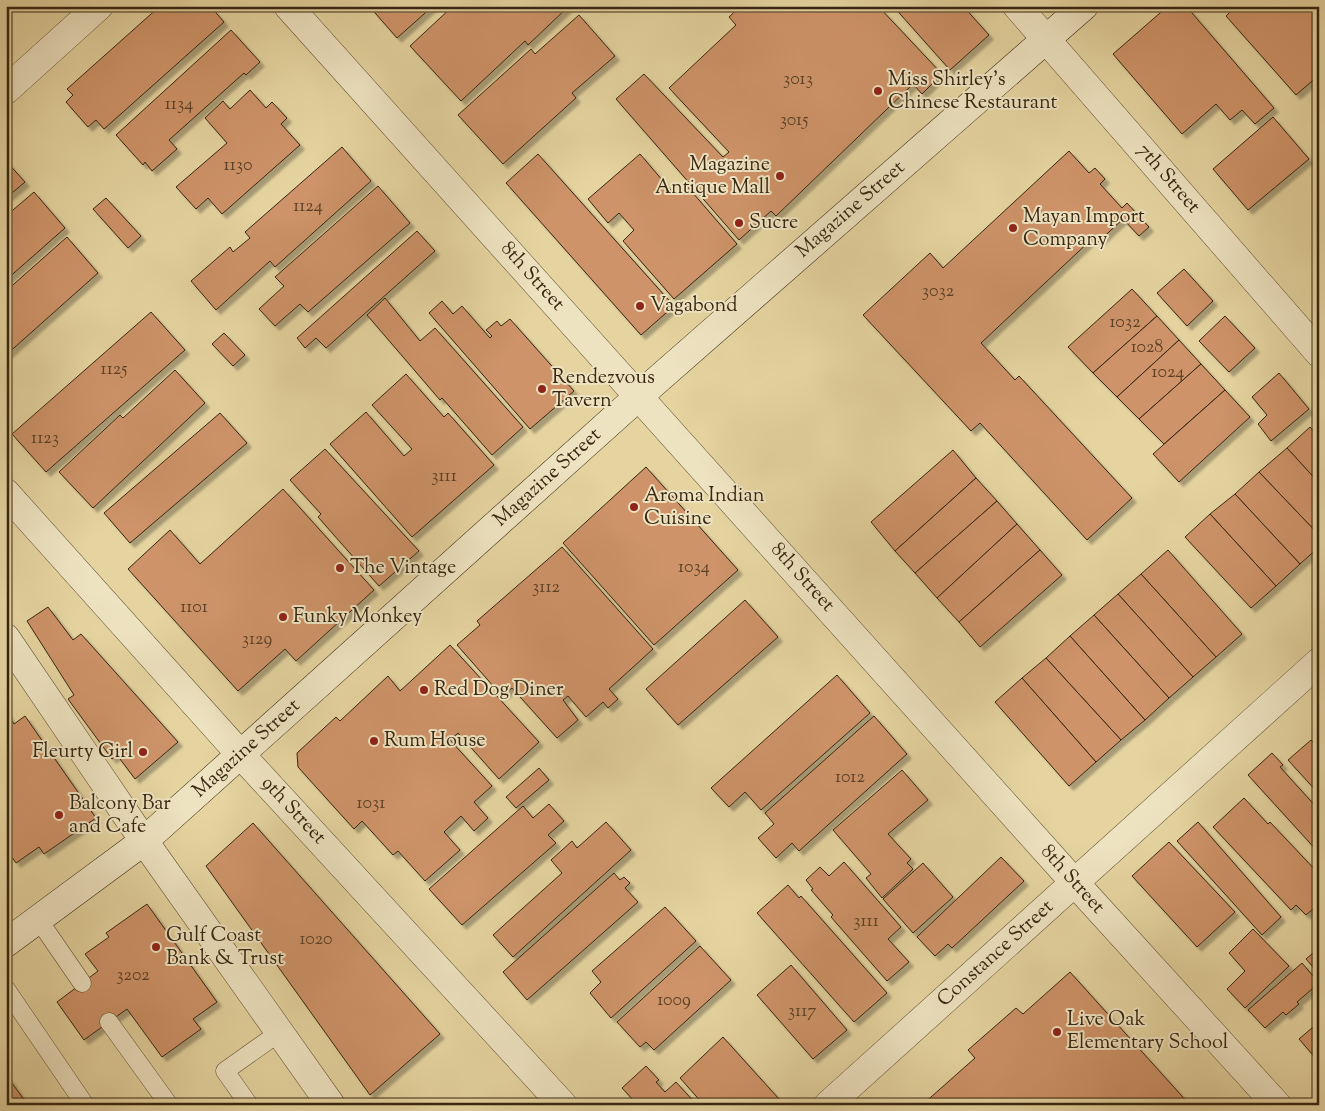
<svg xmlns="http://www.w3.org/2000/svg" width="1325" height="1111" viewBox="0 0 1325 1111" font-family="'Sorts Mill Goudy',serif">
<defs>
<filter id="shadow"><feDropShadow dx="4.5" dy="4.5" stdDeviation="1" flood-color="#0004"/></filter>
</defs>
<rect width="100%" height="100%" fill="#e5d4a0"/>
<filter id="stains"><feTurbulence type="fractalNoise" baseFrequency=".004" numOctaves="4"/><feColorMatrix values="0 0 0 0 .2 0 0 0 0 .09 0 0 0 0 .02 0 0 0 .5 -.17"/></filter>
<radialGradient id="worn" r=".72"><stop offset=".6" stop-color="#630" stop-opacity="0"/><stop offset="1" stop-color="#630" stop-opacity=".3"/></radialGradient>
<g fill="#ce9368" stroke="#372611" filter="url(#shadow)">
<polygon points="160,6 210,6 224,22 104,129 96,120 88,127 66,102 73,95 67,89"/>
<polygon points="369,6 433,6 397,38"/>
<polygon points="453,6 569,6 528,45 525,41 461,101 410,46"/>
<polygon points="741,6 878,6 942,74 922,94 913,84 776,216 771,211 739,240 616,99 644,74 723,157 729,152 669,88 736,25 729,17"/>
<polygon points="893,6 963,6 989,35 950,70"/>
<polygon points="1168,6 1186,6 1274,108 1255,124 1242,110 1230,120 1216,104 1182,134 1113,54"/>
<polygon points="1236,6 1319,6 1319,75 1296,95 1226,16"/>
<polygon points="579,15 615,56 572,93 576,98 503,164 458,115 531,49 535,54"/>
<polygon points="231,30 260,62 246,75 244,73 169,140 177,149 152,171 145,162 143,165 116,135"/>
<polygon points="250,90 266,108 272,102 287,118 281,124 300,145 222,214 208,198 196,209 176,187 227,143 205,118 223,101 230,109"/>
<polygon points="1273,117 1309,159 1248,210 1213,169"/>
<polygon points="342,147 371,181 275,267 270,261 216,310 191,281 230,247 233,252 250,238 245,232"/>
<polygon points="1069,151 1089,173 1095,168 1105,179 1100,184 1122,208 1127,203 1149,227 1139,236 1123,219 1097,243 1093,238 981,343 1015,380 1019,376 1132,498 1087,540 980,423 971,431 863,315 930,253 943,268"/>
<polygon points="538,154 674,306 641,335 506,183"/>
<polygon points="640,154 675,195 686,185 737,244 674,299 623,241 634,230 619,213 608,223 588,199"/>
<polygon points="6,161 25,182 6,198"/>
<polygon points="378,186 410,223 308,312 300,304 275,326 259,309 284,286 275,277"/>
<polygon points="34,192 65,228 6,280 6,216"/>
<polygon points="106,198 141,236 128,248 93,209"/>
<polygon points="417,231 435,251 326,348 316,338 305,348 297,338"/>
<polygon points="67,237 98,273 6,355 6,291"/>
<polygon points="1184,269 1213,301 1187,326 1157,293"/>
<polygon points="1132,289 1157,316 1093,373 1068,347"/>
<polygon points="385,298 420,341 435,328 523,427 492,455 442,398 440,400 367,315"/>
<polygon points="442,301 453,314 462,306 490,338 492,336 486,330 497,321 501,326 510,319 574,391 530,429 429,313"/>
<polygon points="151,312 185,350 46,472 12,434"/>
<polygon points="1157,316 1179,340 1117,397 1093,373"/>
<polygon points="1225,316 1255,348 1229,372 1199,341"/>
<polygon points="224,333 245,355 233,366 212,344"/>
<polygon points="1179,340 1201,364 1139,419 1117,397"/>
<polygon points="1201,364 1225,390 1164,444 1139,419"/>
<polygon points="175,370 205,403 93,508 59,472 120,415 123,418"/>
<polygon points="1279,373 1309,409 1271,441 1258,424 1267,415 1252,397"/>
<polygon points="406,374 444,417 448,413 494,465 412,537 330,444 366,412 404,456 412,449 372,405"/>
<polygon points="1225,390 1250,417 1179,482 1153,454"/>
<polygon points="220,413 247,443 130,543 104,513"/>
<polygon points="1310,427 1319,438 1319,483 1287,448"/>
<polygon points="1287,448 1319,483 1319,535 1259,472"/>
<polygon points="325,449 419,551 379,586 318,517 321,514 290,480"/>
<polygon points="953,450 976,478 895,551 871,522"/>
<polygon points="646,467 738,570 654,645 563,543"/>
<polygon points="1259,472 1319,535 1319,547 1300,564 1235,494"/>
<polygon points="976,478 997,501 915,573 895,551"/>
<polygon points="283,489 374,590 296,661 285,649 238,691 128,569 170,530 200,564"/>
<polygon points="1235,494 1300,564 1276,586 1210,514"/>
<polygon points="997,501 1017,524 937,598 915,573"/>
<polygon points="1210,514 1276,586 1251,608 1185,537"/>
<polygon points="1017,524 1040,550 959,622 937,598"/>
<polygon points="562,547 653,649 609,689 618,699 608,708 603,702 586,717 568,696 563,700 578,720 557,738 512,688 502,696 457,645 480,625 477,621"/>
<polygon points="1040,550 1062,575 980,647 959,622"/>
<polygon points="1168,550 1242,634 1216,657 1141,574"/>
<polygon points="1141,574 1216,657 1193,677 1118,594"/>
<polygon points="1118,594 1193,677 1169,698 1094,615"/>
<polygon points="745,600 778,637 678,725 646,689"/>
<polygon points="48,607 73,640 81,634 178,742 135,779 117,755 112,759 68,699 74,695 27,621"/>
<polygon points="1094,615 1169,698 1145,720 1070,636"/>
<polygon points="1070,636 1145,720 1121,740 1046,658"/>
<polygon points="450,645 539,742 499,779 458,733 450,740 492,786 474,802 488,818 474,831 461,816 444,832 460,850 425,881 398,851 393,855 362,821 354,829 298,767 297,753 336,717 340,721 388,676 400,691"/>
<polygon points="1046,658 1121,740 1096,762 1022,678"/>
<polygon points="837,675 870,713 761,810 745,792 729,807 711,788"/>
<polygon points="1022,678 1096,762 1069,786 995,702"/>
<polygon points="6,712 14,724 25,716 96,818 44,854 39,847 16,863 6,849"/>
<polygon points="874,716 907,754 799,851 792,843 776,858 758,838 774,824 765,813"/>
<polygon points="1311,740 1319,749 1319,794 1288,760"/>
<polygon points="1272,753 1283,765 1280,767 1319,810 1319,853 1248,775"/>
<polygon points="539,768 549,780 516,808 506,797"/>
<polygon points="902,770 928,800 888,834 911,859 907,863 913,869 882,898 866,878 871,874 833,830"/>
<polygon points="1244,798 1268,824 1270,822 1319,874 1319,904 1306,915 1296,905 1291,910 1213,827"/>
<polygon points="549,804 564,821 548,835 556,843 462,925 429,889 523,806 533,818"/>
<polygon points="606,822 631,850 513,957 493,935 562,873 551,860 572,841 577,848"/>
<polygon points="1198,822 1281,917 1262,935 1177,841"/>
<polygon points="253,823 440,1034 370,1095 206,866"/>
<polygon points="1169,842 1235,912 1197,947 1132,876"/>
<polygon points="1001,857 1024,881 952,948 948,944 935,956 917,937"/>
<polygon points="844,862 901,927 888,939 909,962 887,981 831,917 833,915 811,890 813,889 806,880 820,867 829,876"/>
<polygon points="923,863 953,897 913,933 883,899"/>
<polygon points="614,873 620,880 624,877 630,883 625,888 638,902 527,1000 503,972"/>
<polygon points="788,885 799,898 801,896 887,993 854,1022 757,913"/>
<polygon points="147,904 217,1002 193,1019 201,1029 162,1057 127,1009 84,1040 57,1002 98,971 85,954 109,937 106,933"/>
<polygon points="665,907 696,941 611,1018 590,993 601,982 592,971"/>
<polygon points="1253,929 1289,966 1245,1008 1227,989 1245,971 1229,953"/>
<polygon points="700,946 731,980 654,1050 646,1042 640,1047 617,1022"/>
<polygon points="1319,948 1319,974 1306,959"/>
<polygon points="1302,963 1319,983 1297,1002 1299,1004 1286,1015 1283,1012 1265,1028 1248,1010"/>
<polygon points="791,965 847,1030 813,1059 757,995"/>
<polygon points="1070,972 1190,1105 922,1105 975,1058 968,1050 1016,1008 1023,1014"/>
<polygon points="1319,1022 1319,1062 1299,1039"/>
<polygon points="723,1037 779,1099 773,1105 704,1105 680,1078"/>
<polygon points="646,1066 659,1080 656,1082 665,1092 676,1082 697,1105 642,1105 638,1100 635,1102 622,1088"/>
<polygon points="6,1075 28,1105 6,1105"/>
</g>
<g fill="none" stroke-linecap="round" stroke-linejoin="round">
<defs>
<g id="lane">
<polyline points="38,919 82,983"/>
<polyline points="6,989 85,1105"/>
<polyline points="109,1022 169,1105"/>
<polyline points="249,1105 225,1071 280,1032"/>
</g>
<g id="street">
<polyline points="288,6 1075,883 1277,1105"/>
<polyline points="1017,6 1319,353"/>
<polyline points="6,90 99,6"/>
<polyline points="6,493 241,755 563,1105"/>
<polyline points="6,638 144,841 331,1105"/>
<polyline points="828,1105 1319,662"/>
</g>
<polyline id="secondary" points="6,943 144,841 639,396 1084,6"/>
</defs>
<use href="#lane" stroke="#625235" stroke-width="19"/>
<use href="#street" stroke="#625235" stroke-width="29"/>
<use href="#secondary" stroke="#372611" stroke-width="29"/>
<use href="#lane" stroke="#eee3c1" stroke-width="18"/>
<use href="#street" stroke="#eee3c1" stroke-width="28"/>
<use href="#secondary" stroke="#eee3c1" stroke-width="28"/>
</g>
<g fill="#8f2418" stroke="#eee3c1" stroke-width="2">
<circle cx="878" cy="91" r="5"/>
<circle cx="780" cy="176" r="5"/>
<circle cx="739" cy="223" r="5"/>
<circle cx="1013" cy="228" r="5"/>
<circle cx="640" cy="306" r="5"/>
<circle cx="542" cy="389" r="5"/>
<circle cx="634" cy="507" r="5"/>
<circle cx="340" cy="568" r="5"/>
<circle cx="283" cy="617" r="5"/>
<circle cx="424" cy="690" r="5"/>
<circle cx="374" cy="741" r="5"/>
<circle cx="143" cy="752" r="5"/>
<circle cx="59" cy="815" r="5"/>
<circle cx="156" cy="947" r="5"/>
<circle cx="1057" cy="1032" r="5"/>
</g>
<g text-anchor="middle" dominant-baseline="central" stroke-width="4" stroke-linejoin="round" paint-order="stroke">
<g font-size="18" fill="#5d4127">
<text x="798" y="80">3013</text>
<text x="179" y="105">1134</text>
<text x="794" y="121">3015</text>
<text x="238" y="166">1130</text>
<text x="308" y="207">1124</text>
<text x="938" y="292">3032</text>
<text x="1125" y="323">1032</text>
<text x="1147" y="348">1028</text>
<text x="114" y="370">1125</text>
<text x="1168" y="373">1024</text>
<text x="45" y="439">1123</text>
<text x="444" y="477">3111</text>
<text x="694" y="568">1034</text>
<text x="546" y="588">3112</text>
<text x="194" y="608">1101</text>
<text x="257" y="640">3129</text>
<text x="850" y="778">1012</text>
<text x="371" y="804">1031</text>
<text x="866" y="922">3111</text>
<text x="316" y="940">1020</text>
<text x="133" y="976">3202</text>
<text x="674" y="1001">1009</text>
<text x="802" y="1012">3117</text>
</g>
<g font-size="20" fill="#372611" stroke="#eee3c1" text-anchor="start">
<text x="888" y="80">Miss Shirley’s<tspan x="888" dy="23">Chinese Restaurant</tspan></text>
<text x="770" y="165" text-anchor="end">Magazine<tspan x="770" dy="23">Antique Mall</tspan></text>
<text x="1023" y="217">Mayan Import<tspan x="1023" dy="23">Company</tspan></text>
<text x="749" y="223">Sucre</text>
<text x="650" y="306">Vagabond</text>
<text x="552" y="378">Rendezvous<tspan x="552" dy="23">Tavern</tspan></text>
<text x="644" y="496">Aroma Indian<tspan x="644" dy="23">Cuisine</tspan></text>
<text x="350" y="568">The Vintage</text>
<text x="293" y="617">Funky Monkey</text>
<text x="434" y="690">Red Dog Diner</text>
<text x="384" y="741">Rum House</text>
<text x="133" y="752" text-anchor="end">Fleurty Girl</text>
<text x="69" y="804">Balcony Bar<tspan x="69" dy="23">and Cafe</tspan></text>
<text x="166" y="936">Gulf Coast<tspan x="166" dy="23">Bank &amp; Trust</tspan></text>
<text x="1067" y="1020">Live Oak<tspan x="1067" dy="23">Elementary School</tspan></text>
</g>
<g font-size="20" fill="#372611" stroke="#eee3c1">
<text transform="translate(1168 179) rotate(49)">7th Street</text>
<text transform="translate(851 210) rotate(-41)">Magazine Street</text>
<text transform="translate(532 277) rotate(48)">8th Street</text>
<text transform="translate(548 478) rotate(-42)">Magazine Street</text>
<text transform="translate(802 578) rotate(48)">8th Street</text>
<text transform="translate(247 749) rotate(-42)">Magazine Street</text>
<text transform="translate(293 811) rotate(47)">9th Street</text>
<text transform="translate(1072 880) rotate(48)">8th Street</text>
<text transform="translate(996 954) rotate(-42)">Constance Street</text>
</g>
</g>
<rect width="1325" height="1111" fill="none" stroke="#e5d4a0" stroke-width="25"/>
<rect x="8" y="8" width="1310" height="1096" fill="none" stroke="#372611" stroke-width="2.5"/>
<rect x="12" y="12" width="1300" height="1086" fill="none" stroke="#372611"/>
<rect width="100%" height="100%" filter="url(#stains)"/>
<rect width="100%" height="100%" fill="url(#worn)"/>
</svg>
